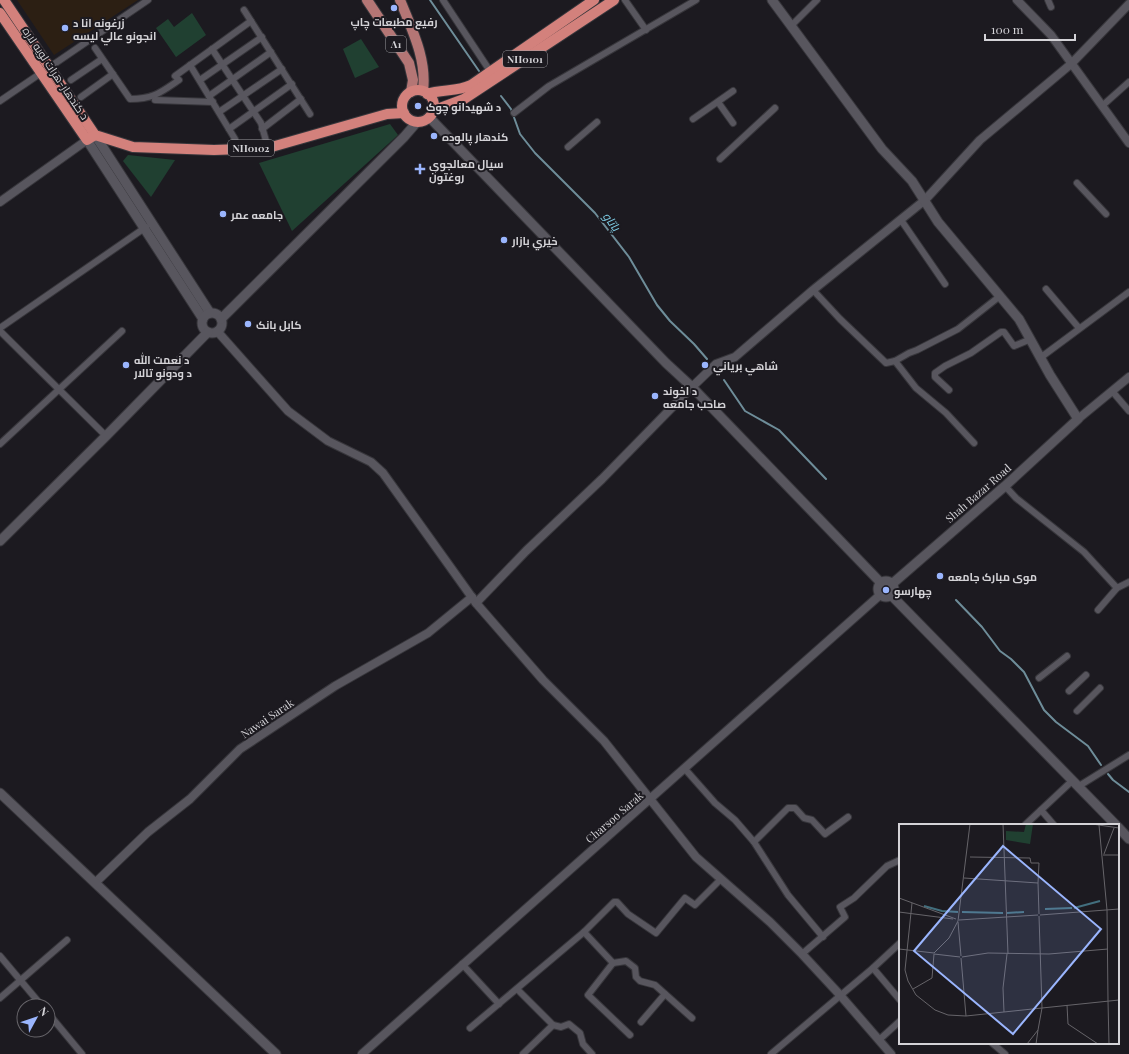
<svg xmlns="http://www.w3.org/2000/svg" width="1129" height="1054" viewBox="0 0 1129 1054" font-family="'Playfair Display',Cairo,serif">
<rect width="100%" height="100%" fill="#1c1a20"/>
<polygon fill="#2c1f13" points="17,0 138,0 54,55"/>
<g fill="#204031">
<polygon points="192,13 206,35 176,57 156,28 168,19 174,27"/>
<polygon points="361,39 379,67 355,78 343,49"/>
<polygon points="390,124 398,135 292,231 259,163"/>
<polygon points="128,155 175,160 151,197 123,161"/>
</g>
<g fill="none" stroke-linecap="round" stroke-linejoin="round">
<g stroke="#6e8d99" stroke-width="2">
<polyline points="430,0 479,71"/>
<polyline points="501,96 511,109 520,134 535,153 595,213 629,257 657,305 670,321 694,344 707,359"/>
<polyline points="724,380 745,411 779,430 826,479"/>
<polyline points="956,600 982,627 1000,651 1011,659 1024,672 1044,710 1056,722 1088,746 1101,765"/>
<polyline points="1108,774 1113,780 1129,792"/>
</g>
<defs>
<g id="minor">
<polyline points="443,0 490,71"/>
<polyline points="625,0 646,30"/>
<polyline points="1048,0 1051,7"/>
<polyline points="244,10 310,114"/>
<polyline points="791,26 817,0"/>
<path d="M95 48 130 99C153 99 160 93 179 80L175 76 251 21"/>
<polyline points="212,49 261,123 268,148"/>
<polyline points="190,65 235,139"/>
<polyline points="71,80 102,59"/>
<polyline points="200,80 262,37"/>
<polyline points="209,96 271,52"/>
<polyline points="81,97 113,74"/>
<polyline points="155,100 213,102"/>
<polyline points="0,101 148,0"/>
<polyline points="718,102 733,123"/>
<polyline points="1102,106 1129,82"/>
<polyline points="219,112 282,69"/>
<polyline points="514,113 549,86 696,0"/>
<polyline points="693,119 733,91"/>
<polyline points="229,129 292,84"/>
<polyline points="262,129 301,99"/>
<polyline points="568,147 597,122"/>
<polyline points="720,159 775,108"/>
<polyline points="1077,183 1106,214"/>
<polyline points="901,220 945,284"/>
<polyline points="1046,289 1079,328"/>
<polyline points="813,290 840,319 886,363 895,361 909,353 917,350 958,329 1000,296"/>
<polyline points="0,328 146,227"/>
<polyline points="0,331 106,436"/>
<polyline points="1040,358 1129,292"/>
<polyline points="895,361 916,388 946,413 974,443"/>
<polyline points="949,390 935,377 935,373 945,366 971,353 1001,332 1004,332 1014,346 1031,339"/>
<polyline points="1112,391 1129,411"/>
<polyline points="0,444 122,331"/>
<polyline points="1005,486 1016,498 1084,552 1117,588 1129,582"/>
<polyline points="1098,610 1117,588"/>
<polyline points="1039,678 1067,656"/>
<polyline points="1069,691 1086,675"/>
<polyline points="1077,711 1100,688"/>
<polyline points="685,769 715,803 735,820 754,842 788,895 823,937"/>
<polyline points="1079,786 1129,755"/>
<polyline points="1041,810 1054,825"/>
<polyline points="1025,825 1073,780"/>
<polyline points="754,842 788,808 795,808 804,818 812,820 825,834 848,817"/>
<polyline points="584,932 613,963 626,961 635,968 636,977 640,981 655,985 692,1018"/>
<polyline points="802,954 845,917 840,907 854,898 887,866 900,860"/>
<polyline points="0,956 42,1006"/>
<polyline points="613,963 588,995 630,1035"/>
<polyline points="462,964 499,1004"/>
<polyline points="873,968 900,1000"/>
<polyline points="517,989 553,1025 561,1027 569,1024 580,1033 583,1044 592,1054"/>
<polyline points="0,998 67,940"/>
<polyline points="48,1013 82,1054"/>
<polyline points="641,1022 665,994"/>
<polyline points="470,1028 584,932 614,902 617,902 628,914 656,933 685,898 695,905 720,880"/>
<polyline points="879,1040 900,1021"/>
<polyline points="992,1043 1005,1054"/>
<polyline points="523,1054 553,1025"/>
<polyline points="771,1054 873,968 900,943"/>
</g>
<g id="tertiary">
<polyline points="1017,0 1051,35 1129,143"/>
<polyline points="0,202 87,140"/>
<polyline points="217,331 288,411 328,441 371,462 383,473 476,603 543,680 604,741 696,857 770,922 802,954 840,995 891,1054"/>
<polyline points="1078,419 1129,377"/>
<polyline points="476,603 526,551 602,479 692,387 716,364 735,357 813,290 925,200 980,140 1071,64 1129,4"/>
<polyline points="95,883 148,832 190,799 240,749 335,686 428,633 472,597"/>
<polyline points="362,1054 880,595"/>
</g>
<g id="secondary">
<polyline points="772,0 882,149 912,181 938,222 1019,319 1050,375 1078,419 1005,486 892,584"/>
<polyline points="429,117 666,363 692,387 881,583"/>
<polyline points="95,135 210,313"/>
<polyline points="87,140 203,319"/>
<circle cx="212" cy="323" r="10"/>
<polyline points="221,319 404,137 417,122"/>
<polyline points="0,541 106,436 208,332"/>
<circle cx="886" cy="589" r="8"/>
<polyline points="891,595 1116,825"/>
<polyline points="0,793 276,1054"/>
<polyline points="1118,827 1129,839"/>
</g>
<g id="primary">
<polyline points="367,0 409,63 413,80 411,92"/>
<path d="M400 0C412 30 427 59 423 91"/>
</g>
<g id="trunk">
<polyline points="4,0 95,135 133,147 214,150 268,148 387,114 404,113"/>
<polyline points="0,13 87,140 95,135"/>
<circle cx="418" cy="106" r="16"/>
<path d="M427 94C442 89 457 92 471 85L594 0"/>
<polyline points="432,111 464,99 614,0"/>
</g>
</defs>
<use href="#minor" stroke="#37363b" stroke-width="8"/>
<use href="#tertiary" stroke="#37363b" stroke-width="10"/>
<use href="#secondary" stroke="#37363b" stroke-width="11"/>
<use href="#primary" stroke="#37363b" stroke-width="12"/>
<use href="#trunk" stroke="#37363b" stroke-width="12"/>
<use href="#minor" stroke="#58565e" stroke-width="6"/>
<use href="#tertiary" stroke="#58565e" stroke-width="8"/>
<use href="#secondary" stroke="#58565e" stroke-width="9"/>
<use href="#primary" stroke="#b47675" stroke-width="10"/>
<use href="#trunk" stroke="#d3817c" stroke-width="10"/>
</g>
<g fill="#9ab5fd" stroke="#1c1a20" stroke-width="1.5">
<circle cx="394" cy="8" r="4"/>
<circle cx="65" cy="28" r="4"/>
<circle cx="418" cy="106" r="4"/>
<circle cx="434" cy="136" r="4"/>
<path d="M418 163h4v4h4v4h-4v4h-4v-4h-4v-4h4z"/>
<circle cx="223" cy="214" r="4"/>
<circle cx="504" cy="240" r="4"/>
<circle cx="248" cy="324" r="4"/>
<circle cx="126" cy="365" r="4"/>
<circle cx="705" cy="365" r="4"/>
<circle cx="655" cy="396" r="4"/>
<circle cx="940" cy="576" r="4"/>
<circle cx="886" cy="590" r="4"/>
</g>
<g text-anchor="middle" dominant-baseline="central" stroke-width="4" stroke-linejoin="round" paint-order="stroke">
<g fill="#1c1a20" stroke="#9d9ca0" stroke-width="1">
<rect x="386" y="36" width="20" height="16" rx="3"/>
<rect x="503" y="51" width="44" height="16" rx="3"/>
<rect x="228" y="140" width="46" height="16" rx="3"/>
</g>
<g font-size="10" font-weight="bold" fill="#d4d3d7">
<text x="396" y="44">A1</text>
<text x="525" y="59">NH0101</text>
<text x="251" y="148">NH0102</text>
</g>
<g font-size="11" font-weight="bold" fill="#d4d3d7" stroke="#1c1a20" text-anchor="start">
<text x="394" y="21" text-anchor="middle">رفیع مطبعات چاپ</text>
<text x="73" y="22">زرغونه انا د<tspan x="73" dy="13">انجونو عالي لیسه</tspan></text>
<text x="426" y="106">د شهيدانو چوک</text>
<text x="442" y="136">کندهار پالوده</text>
<text x="429" y="163">سيال معالجوي<tspan x="429" dy="13">روغتون</tspan></text>
<text x="231" y="214">جامعه عمر</text>
<text x="512" y="240">خیري بازار</text>
<text x="256" y="324">کابل بانک</text>
<text x="134" y="359">د نعمت الله<tspan x="134" dy="13">د ودونو تالار</tspan></text>
<text x="713" y="365">شاهي برياني</text>
<text x="663" y="390">د اخوند<tspan x="663" dy="13">صاحب جامعه</tspan></text>
<text x="948" y="576">موی مبارک جامعه</text>
<text x="894" y="590">چهارسو</text>
</g>
<g font-size="11" fill="#d4d3d7" stroke="#1c1a20">
<text transform="translate(56 73) rotate(56)">د کندهار-هرات لويه لاره</text>
<text transform="translate(978 493) rotate(-41)">Shah Bazar Road</text>
<text transform="translate(267 718) rotate(-34)">Nawai Sarak</text>
<text transform="translate(614 817) rotate(-41)">Charsoo Sarak</text>
</g>
<g font-size="12" font-style="italic" fill="#7dcce4" stroke="#1c1a20">
<text transform="translate(612 221) rotate(52)">پاتاو</text>
</g>
</g>
<g transform="translate(899 824)">
<rect width="220" height="220" fill="#1c1a20"/>
<path d="M127 0H134L131 20 107 16V7L125 8Z" fill="#204031"/>
<path fill="none" stroke="#426f7e" stroke-width="2" d="M25 82 43 87 59 88M175 84 201 77M146 85 173 84M63 88 104 89M108 89 125 88"/>
<path fill="none" stroke="#666469" stroke-width="1" d="M104 0 109 130M193 0 220 4M200 1 208 86 209 177M205 30 215 4M204 31H220M71 33 131 34 132 39H140L139 59M65 54 139 59 140 90M0 74 57 95M13 79 6 146 9 157 17 171 36 186 49 191 67 192M0 88 54 95M141 91 220 85M140 92 143 184M60 96 139 91M59 98 62 132M0 125 35 129 50 114 59 97 71 0M35 130 61 133M63 133 89 129 150 130 209 125M62 134 67 192 143 184 139 206 128 220M14 165 33 154 35 130M209 177 210 220M168 181 169 200 199 220M143 184 220 176M105 188 104 164 108 130M137 220 139 206"/>
<path fill="#9ab5fd" fill-opacity="0.15" stroke="#9ab5fd" stroke-width="2" d="M104 22 202 105 114 210 15 127Z"/>
<rect width="220" height="220" fill="none" stroke="#d4d3d7" stroke-width="2"/>
</g>
<g transform="translate(36 1018) rotate(50)"><circle r="19" fill="#1c1a20" stroke="#666469"/>
<path d="M0-3L7 15L0 10L-7 15Z" fill="#9ab5fd"/>
<text y="-6" font-size="11" font-weight="bold" text-anchor="middle" fill="#d4d3d7">N</text>
</g>
<path d="M985 34v6h90v-6" fill="none" stroke="#d4d3d7" stroke-width="2"/>
<text x="991" y="34" font-size="12" fill="#d4d3d7" stroke="#1c1a20" stroke-width="3" paint-order="stroke">100 m</text>
</svg>
